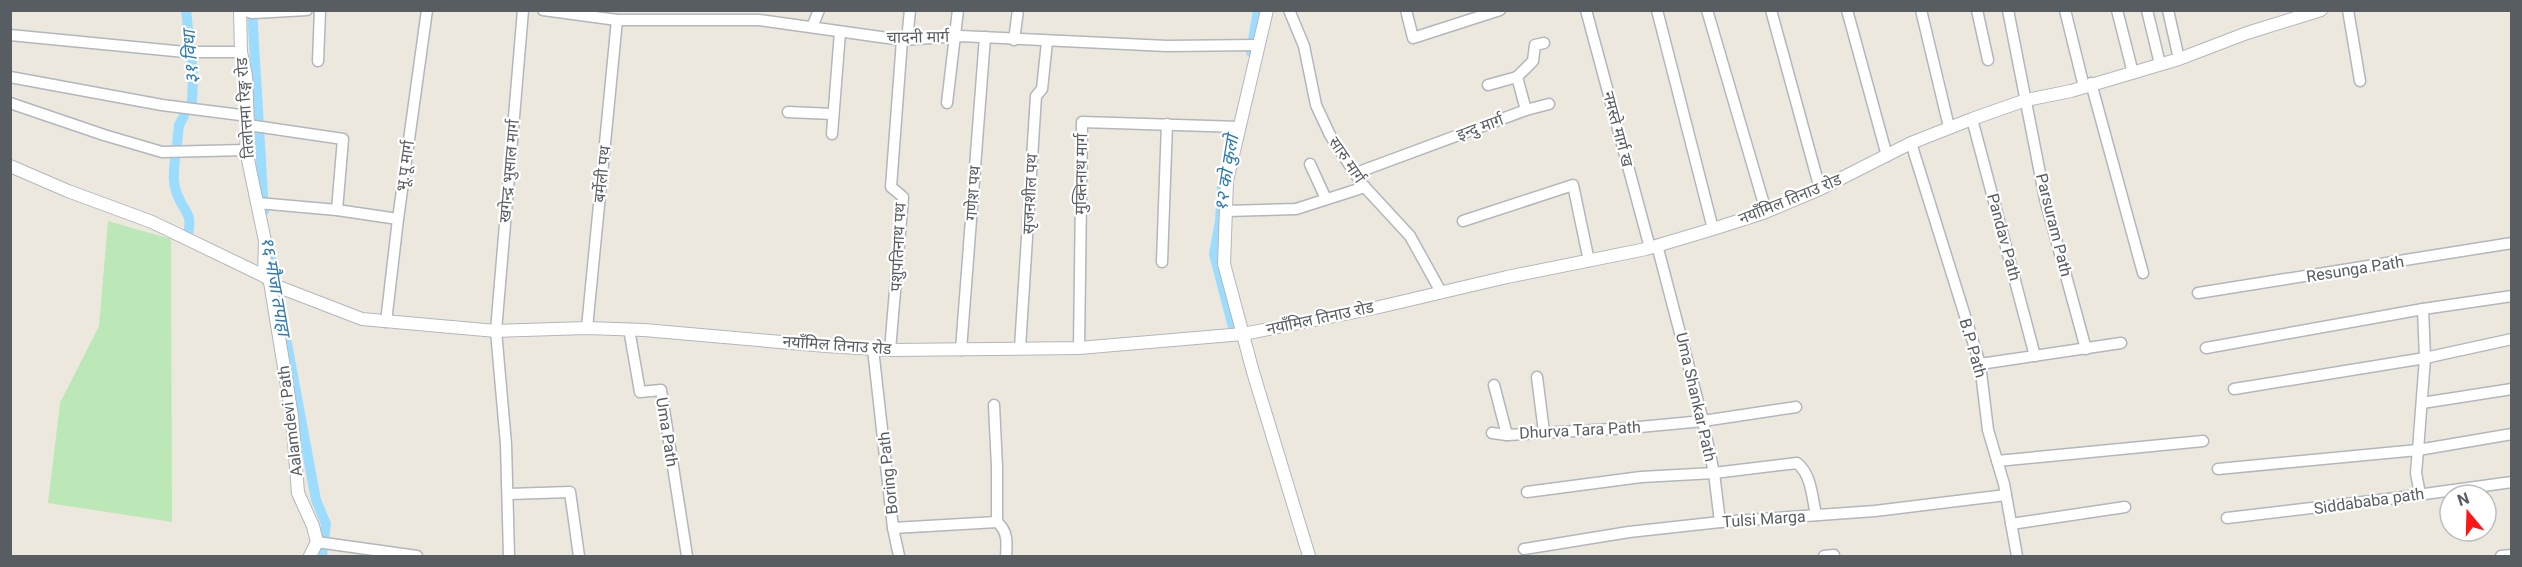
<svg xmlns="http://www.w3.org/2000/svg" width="2522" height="567" viewBox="0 0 2522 567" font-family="Roboto,'Noto Sans Devanagari',sans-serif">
<rect width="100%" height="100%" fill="#ede8de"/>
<polygon fill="#bce8b7" points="108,221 171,239 172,522 48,503 60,403 99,326"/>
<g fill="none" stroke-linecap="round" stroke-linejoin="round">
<g stroke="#9cddff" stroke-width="10">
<polyline points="186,10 193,74 192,105"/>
<polyline points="252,10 264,211"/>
<polyline points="1251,52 1258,10"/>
<polyline points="177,143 179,125 184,116"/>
<path d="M175 159C174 171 172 182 177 194 184 213 193 212 188 234"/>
<polyline points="1222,187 1220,221 1214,254 1235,335"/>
<polyline points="268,241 316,500 326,524 322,556"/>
</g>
<defs>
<g id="minor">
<polyline points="243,10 252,13 307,10"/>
<polyline points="543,10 617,20 759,20 902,40 960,36 1167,46 1259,45"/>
<polyline points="1289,10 1304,46 1316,105 1330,135 1362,184 1410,236 1441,292"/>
<polyline points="1406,10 1413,38 1500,10"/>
<polyline points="1586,10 1650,248"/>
<polyline points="1657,10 1713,229"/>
<polyline points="1707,10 1766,211"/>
<polyline points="1771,10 1820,189"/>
<polyline points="1847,10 1887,156"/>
<polyline points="1921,10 1949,127"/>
<polyline points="1977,10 1988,60"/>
<polyline points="2008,10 2045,199 2086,349"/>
<polyline points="2065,10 2084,87"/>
<polyline points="2117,10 2133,73"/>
<polyline points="2147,10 2160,64"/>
<polyline points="2168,10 2179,59"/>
<polyline points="2348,10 2360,81"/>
<polyline points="812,27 819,10"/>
<polyline points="10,35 185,52 241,52"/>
<polyline points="907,40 910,10"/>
<polyline points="1014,40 1018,10"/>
<polyline points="318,61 320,10"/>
<polyline points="10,77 162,105 248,116"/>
<polyline points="2091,83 2143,273"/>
<polyline points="1488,85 1517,77"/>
<polyline points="10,103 104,135 162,152 246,150"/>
<polyline points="947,103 958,10"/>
<polyline points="1526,110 1549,104"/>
<polyline points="788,112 833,114"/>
<polyline points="1972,119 2035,356"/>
<polyline points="248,125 343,139 337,210"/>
<polyline points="832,134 840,32"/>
<polyline points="1911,143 1980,364 1988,430 2004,484 2017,556"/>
<polyline points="1310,164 1326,199"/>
<polyline points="1356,173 1526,110 1517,77 1533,61 1535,45 1544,43"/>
<polyline points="258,203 337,210 398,219"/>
<polyline points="1226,211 1296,209 1365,187"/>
<polyline points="1463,221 1573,185 1589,261"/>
<polyline points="1162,262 1167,124"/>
<polyline points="2198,293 2512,243"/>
<polyline points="2423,309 2512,296"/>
<polyline points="386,322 398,219 427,10"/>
<polyline points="587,328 617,20"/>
<polyline points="629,329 640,392 661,390 687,556"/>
<polyline points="1020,348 1036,96 1042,89 1047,42"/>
<polyline points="1079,348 1082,122 1240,127"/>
<polyline points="2206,348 2423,309 2425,358 2418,450 2512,434"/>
<path d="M873 349 893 528 997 522C1008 531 1007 543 1006 556"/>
<polyline points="890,350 903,197 891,187 902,40"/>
<polyline points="961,350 985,37"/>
<polyline points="1980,364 2121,343"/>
<polyline points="1537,377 1544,432"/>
<polyline points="1494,385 1507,435 1629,428 1703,421 1796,407"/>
<polyline points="2234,389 2425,358 2512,339"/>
<polyline points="2422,403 2512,389"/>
<polyline points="994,405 997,467 997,522"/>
<polyline points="1492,433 1507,435"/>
<polyline points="1997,461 2203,441"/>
<polyline points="2218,469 2418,450 2416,473 2420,494"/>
<polyline points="1527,492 1641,477 1714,473 1703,421 1657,245"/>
<polyline points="509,494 570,492 579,556"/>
<polyline points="2227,518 2388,499 2512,482"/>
<path d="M1720 522 1714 473 1797 463C1812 475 1812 498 1816 515"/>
<polyline points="2011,524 2125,507"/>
<polyline points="893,528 899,556"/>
<polyline points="317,542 417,556"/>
<polyline points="1524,549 1629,532 1720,522 1875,511 2006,495"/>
<polyline points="509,556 506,444 496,331 523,10"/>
<polyline points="1824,556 1834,555"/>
<polyline points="2501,556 2512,555"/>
</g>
<g id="tertiary">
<polyline points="240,10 241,52 246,76 248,125 246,150 265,241 264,276"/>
<polyline points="1267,10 1227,181 1224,264 1253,372 1309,556"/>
<polyline points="10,166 68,191 152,222 264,276 279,287 362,319 496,331 587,328 644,330 826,346 890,350 1079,348 1243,334 1375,308 1507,277 1646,249 1713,229 1763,213 1820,189 1911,143 1972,119 2026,100 2071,91 2179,59 2247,33 2321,10"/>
<polyline points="270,282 292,416 298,493 313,526 317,542 310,556"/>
</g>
</defs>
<use href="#minor" stroke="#b2b7bc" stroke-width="13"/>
<use href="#tertiary" stroke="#b2b7bc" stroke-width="14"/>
<use href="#minor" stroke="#fff" stroke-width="10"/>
<use href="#tertiary" stroke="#fff" stroke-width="12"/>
</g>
<g text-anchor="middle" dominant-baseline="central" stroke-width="4.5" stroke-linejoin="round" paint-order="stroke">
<g font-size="16" fill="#585d62" stroke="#fff">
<text transform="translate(918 37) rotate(-1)">चादनी मार्ग</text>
<text transform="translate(245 108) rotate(-94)">तिलोत्तमा रिङ्ग रोड</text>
<text transform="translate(1480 127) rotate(-20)">इन्दु मार्ग</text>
<text transform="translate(1618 129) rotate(75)">नमस्ते मार्ग ख</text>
<text transform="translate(1347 160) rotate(56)">सारु मार्ग</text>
<text transform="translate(405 166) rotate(-82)">भू.पू मार्ग</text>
<text transform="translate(509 171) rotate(-85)">खगेन्द्र भुसाल मार्ग</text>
<text transform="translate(602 174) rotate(-84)">बर्मेली पथ</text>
<text transform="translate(1081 174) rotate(-89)">मुक्तिनाथ मार्ग</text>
<text transform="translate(973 193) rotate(-86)">गणेश पथ</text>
<text transform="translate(1030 194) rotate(-87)">सृजनशील पथ</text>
<text transform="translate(1790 199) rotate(-22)">नयाँमिल तिनाउ रोड</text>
<text transform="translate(2054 225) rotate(76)">Parsuram Path</text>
<text transform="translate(2004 237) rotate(75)">Pandav Path</text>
<text transform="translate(898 247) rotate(-87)">पशुपतिनाथ पथ</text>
<text transform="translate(2355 269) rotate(-9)">Resunga Path</text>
<text transform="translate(1320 318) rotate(-12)">नयाँमिल तिनाउ रोड</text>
<text transform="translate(837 345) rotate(4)">नयाँमिल तिनाउ रोड</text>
<text transform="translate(1973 348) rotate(74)">B.P Path</text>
<text transform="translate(1696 397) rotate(77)">Uma Shankar Path</text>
<text transform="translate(290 421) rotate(-97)">Aalamdevi Path</text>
<text transform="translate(1580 430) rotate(-3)">Dhurva Tara Path</text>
<text transform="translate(667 432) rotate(81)">Uma Path</text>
<text transform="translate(888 473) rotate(-96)">Boring Path</text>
<text transform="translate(2369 501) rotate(-8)">Siddababa path</text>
<text transform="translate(1764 519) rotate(-4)">Tulsi Marga</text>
</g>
<g font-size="18" font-style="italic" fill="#2e7ab2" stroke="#fff">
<text transform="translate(190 57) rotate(-94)">३१ विधा</text>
<text transform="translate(1226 173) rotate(-81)">१२ को कुलो</text>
<text transform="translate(276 286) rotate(80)">१६ मौजा तपाहा</text>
</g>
</g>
<rect width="2522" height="567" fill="none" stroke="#585d62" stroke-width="24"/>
<g transform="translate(2468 513) rotate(341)"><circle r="28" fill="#ffffff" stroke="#bcbec0" stroke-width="1.5"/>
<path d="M0-4.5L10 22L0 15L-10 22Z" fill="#fb1619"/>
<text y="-9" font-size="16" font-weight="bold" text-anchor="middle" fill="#585d62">N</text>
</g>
</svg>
